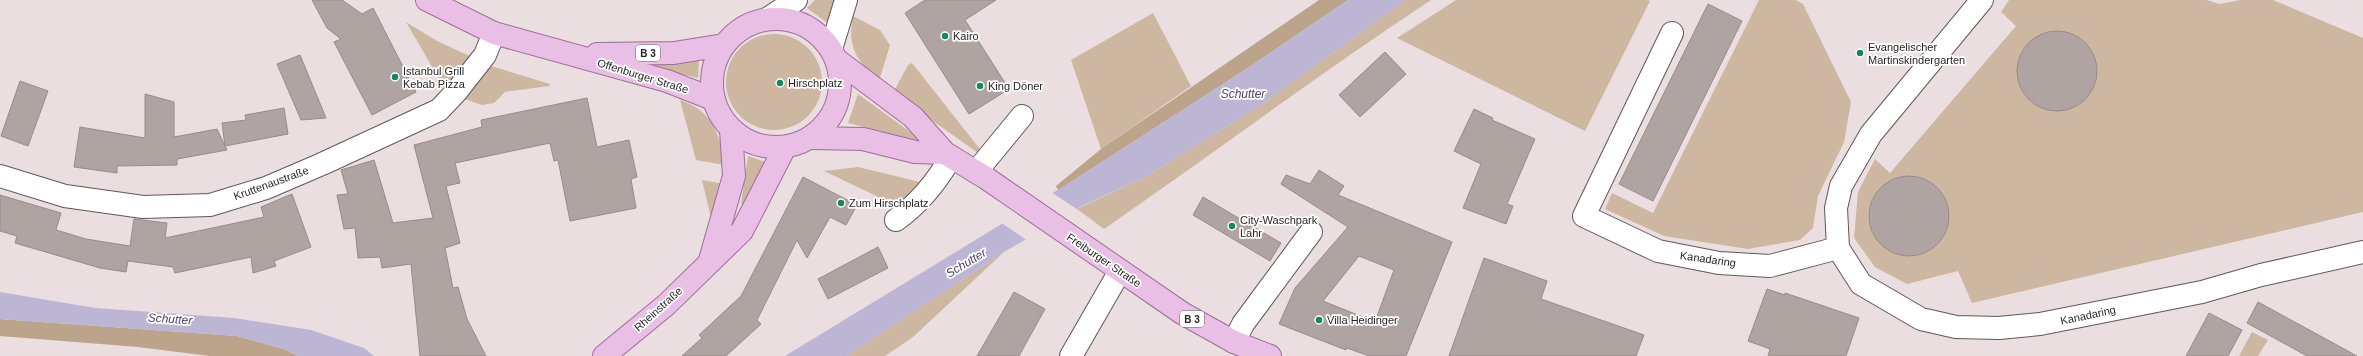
<svg xmlns="http://www.w3.org/2000/svg" width="2363" height="356" viewBox="0 0 2363 356" font-family="Helvetica,sans-serif">
<rect width="100%" height="100%" fill="#eadee0"/>
<g fill="#cdb7a0">
<polygon points="815,0 837,0 829,24 807,8"/>
<path d="M1406 0H1431C1320 73 1214 153 1104 229L1077 209 1147 176 1258 107Z"/>
<polygon points="1456,0 1647,0 1650,1 1585,131 1397,38"/>
<polygon points="1759,0 1796,0 1803,4 1851,102 1844,142 1818,196 1813,228 1800,240 1748,249 1664,236 1605,209 1612,193 1653,213"/>
<polygon points="2009,0 2206,0 2220,4 2240,0 2273,0 2363,38 2363,212 1972,303 1958,271 1907,284 1875,267 1854,238 1858,192 1875,159 1890,173 2016,26 2001,12"/>
<polygon points="1153,13 1191,86 1101,149 1071,60"/>
<path d="M853 16 880 30 890 45 879 81C856 61 847 46 853 16Z"/>
<polygon points="406,22 437,41 474,58 445,89"/>
<circle cx="774" cy="82" r="48"/>
<polygon points="699,59 698,78 643,65"/>
<polygon points="912,63 983,153 981,155 893,93 908,65"/>
<polygon points="488,65 550,84 549,86 505,92 494,103 482,105 462,98"/>
<polygon points="858,94 924,142 848,123"/>
<path d="M680 100C711 110 721 134 724 165L696 160Z"/>
<polygon points="748,156 768,163 746,208 741,204"/>
<path d="M858 167 920 182C914 194 911 208 895 205L824 171Z"/>
<polygon points="702,180 724,184 713,226"/>
<polygon points="1004,252 913,337 885,356 847,356"/>
<polygon points="2252,332 2268,340 2258,356 2239,356"/>
</g>
<g fill="#bca48b">
<polygon points="1319,0 1348,0 1251,66 1074,180 1058,190 1056,186 1101,149"/>
<polygon points="0,319 237,336 284,349 298,356 210,356 138,347 0,336"/>
</g>
<g fill="#bcb5d4">
<polygon points="1348,0 1406,0 1258,107 1147,176 1082,206 1004,252 847,356 785,356 1074,180 1251,66"/>
<polygon points="0,292 95,308 234,318 311,330 364,348 374,356 298,356 284,349 237,336 0,319"/>
</g>
<polygon fill="#eadee0" points="1051,192 1078,210 1028,241 1000,222"/>
<g fill="#afa4a1" stroke="#968c89" fill-rule="evenodd">
<polygon points="312,0 342,0 362,14 373,8 416,92 372,115 334,42 341,39 327,28"/>
<polygon points="925,0 996,0 965,20 1009,89 969,114 905,13"/>
<polygon points="1708,4 1742,21 1653,201 1619,184"/>
<circle cx="2057" cy="71" r="40"/>
<polygon points="1385,52 1406,74 1360,117 1339,95"/>
<polygon points="300,55 326,118 301,120 277,64"/>
<polygon points="20,81 48,91 28,146 1,136"/>
<polygon points="145,94 174,102 174,137 217,129 225,146 222,123 246,120 245,115 284,108 288,134 225,146 227,150 177,159 177,165 117,166 117,173 74,167 80,127 145,138"/>
<polygon points="587,98 597,147 629,140 637,177 631,179 636,208 570,221 558,160 554,161 550,143 455,163 460,183 446,186 460,243 445,248 453,288 458,287 467,319 486,356 420,356 411,264 382,268 380,257 358,258 355,228 344,229 337,195 348,194 341,170 374,160 393,223 433,218 414,145 482,127 481,120"/>
<polygon points="1474,109 1493,118 1492,120 1535,139 1507,204 1513,206 1506,224 1463,208 1481,164 1454,151"/>
<path d="M1319 170 1344 186 1338 195 1452 242 1406 356H1369L1347 348 1346 350 1279 324 1295 288 1348 227 1281 184 1286 175 1310 184ZM1359 256 1394 270 1375 322 1323 301Z"/>
<circle cx="1909" cy="216" r="40"/>
<polygon points="803,177 857,205 846,225 830,217 807,258 797,240 757,320 761,324 726,356 682,356 702,338 699,335 741,296"/>
<polygon points="292,194 311,247 274,261 276,266 253,273 251,257 175,273 173,267 128,261 126,272 100,268 15,243 17,236 0,231 0,195 61,213 56,230 86,239 130,246 134,219 167,223 165,238 264,217 261,207"/>
<polygon points="1203,197 1281,243 1270,261 1193,215"/>
<polygon points="878,247 888,268 828,299 818,279"/>
<polygon points="1484,258 1547,281 1541,299 1644,335 1636,356 1449,356"/>
<polygon points="1767,289 1785,295 1785,293 1859,318 1846,356 1768,356 1770,349 1748,341"/>
<polygon points="1014,292 1045,309 1019,356 977,356"/>
<polygon points="2258,302 2357,356 2307,356 2247,323"/>
<polygon points="2209,313 2242,330 2228,356 2186,356"/>
</g>
<g fill="none" stroke-linecap="round" stroke-linejoin="round">
<defs>
<g id="minor">
<polyline points="1982,0 1871,134 1841,186 1836,208 1838,248 1861,284 1921,319 1956,327 1999,328 2040,324 2202,292 2261,275 2363,252"/>
<polyline points="767,19 796,0"/>
<polyline points="1672,33 1584,216 1658,251 1719,263 1770,266 1838,248"/>
<polyline points="831,49 846,0"/>
<polyline points="976,172 1022,116"/>
<polyline points="0,176 65,196 143,207 210,205 266,188 322,164 439,110 456,92 485,55 494,33"/>
<path d="M896 220C920 203 936 183 951 157"/>
<polyline points="1234,342 1243,324 1311,232"/>
<polyline points="1071,356 1120,271"/>
</g>
<g id="major">
<polyline points="427,0 494,33 667,81 713,99"/>
<circle cx="776" cy="83" r="64"/>
<polyline points="597,54 674,53 724,45"/>
<polyline points="837,60 913,117 945,153 986,178 1182,313 1234,342 1270,356"/>
<polyline points="811,138 863,139 915,152 945,153"/>
<polyline points="710,260 734,176 731,130"/>
<polyline points="604,356 666,305 742,231 785,147"/>
</g>
</defs>
<use href="#minor" stroke="#615759" stroke-width="24"/>
<use href="#major" stroke="#9d6e98" stroke-width="24"/>
<use href="#minor" stroke="#fff" stroke-width="22"/>
<use href="#major" stroke="#e9bfe6" stroke-width="22"/>
</g>
<g fill="#188664" stroke="#fff" stroke-width="1.5">
<circle cx="945" cy="36" r="4"/>
<circle cx="1860" cy="53" r="4"/>
<circle cx="395" cy="77" r="4"/>
<circle cx="780" cy="83" r="4"/>
<circle cx="980" cy="86" r="4"/>
<circle cx="841" cy="203" r="4"/>
<circle cx="1232" cy="226" r="4"/>
<circle cx="1319" cy="320" r="4"/>
</g>
<g text-anchor="middle" dominant-baseline="central" stroke-width="3.5" stroke-linejoin="round" paint-order="stroke">
<g fill="#fff" stroke="#696667" stroke-width="1">
<rect x="636" y="45" width="24" height="16" rx="3"/>
<rect x="1180" y="311" width="24" height="16" rx="3"/>
</g>
<g font-size="10" font-weight="bold" fill="#292526">
<text x="648" y="53">B 3</text>
<text x="1192" y="319">B 3</text>
</g>
<g font-size="11" fill="#292526" stroke="#fff" text-anchor="start">
<text x="953" y="36">Kairo</text>
<text x="1868" y="47">Evangelischer<tspan x="1868" dy="13">Martinskindergarten</tspan></text>
<text x="403" y="71">Istanbul Grill<tspan x="403" dy="13">Kebab Pizza</tspan></text>
<text x="788" y="83">Hirschplatz</text>
<text x="988" y="86">King Döner</text>
<text x="849" y="203">Zum Hirschplatz</text>
<text x="1240" y="220">City-Waschpark<tspan x="1240" dy="13">Lahr</tspan></text>
<text x="1327" y="320">Villa Heidinger</text>
</g>
<g font-size="11" fill="#292526" stroke="#fff">
<text transform="translate(643 76) rotate(17)">Offenburger Straße</text>
<text transform="translate(271 183) rotate(-20)">Kruttenaustraße</text>
<text transform="translate(1708 259) rotate(8)">Kanadaring</text>
<text transform="translate(1104 260) rotate(34)">Freiburger Straße</text>
<text transform="translate(658 309) rotate(-42)">Rheinstraße</text>
<text transform="translate(2088 315) rotate(-12)">Kanadaring</text>
</g>
<g font-size="12" font-style="italic" fill="#4d406d" stroke="#fff">
<text x="1243" y="94">Schutter</text>
<text transform="translate(966 263) rotate(-31)">Schutter</text>
<text transform="translate(170 319) rotate(4)">Schutter</text>
</g>
</g>
</svg>
